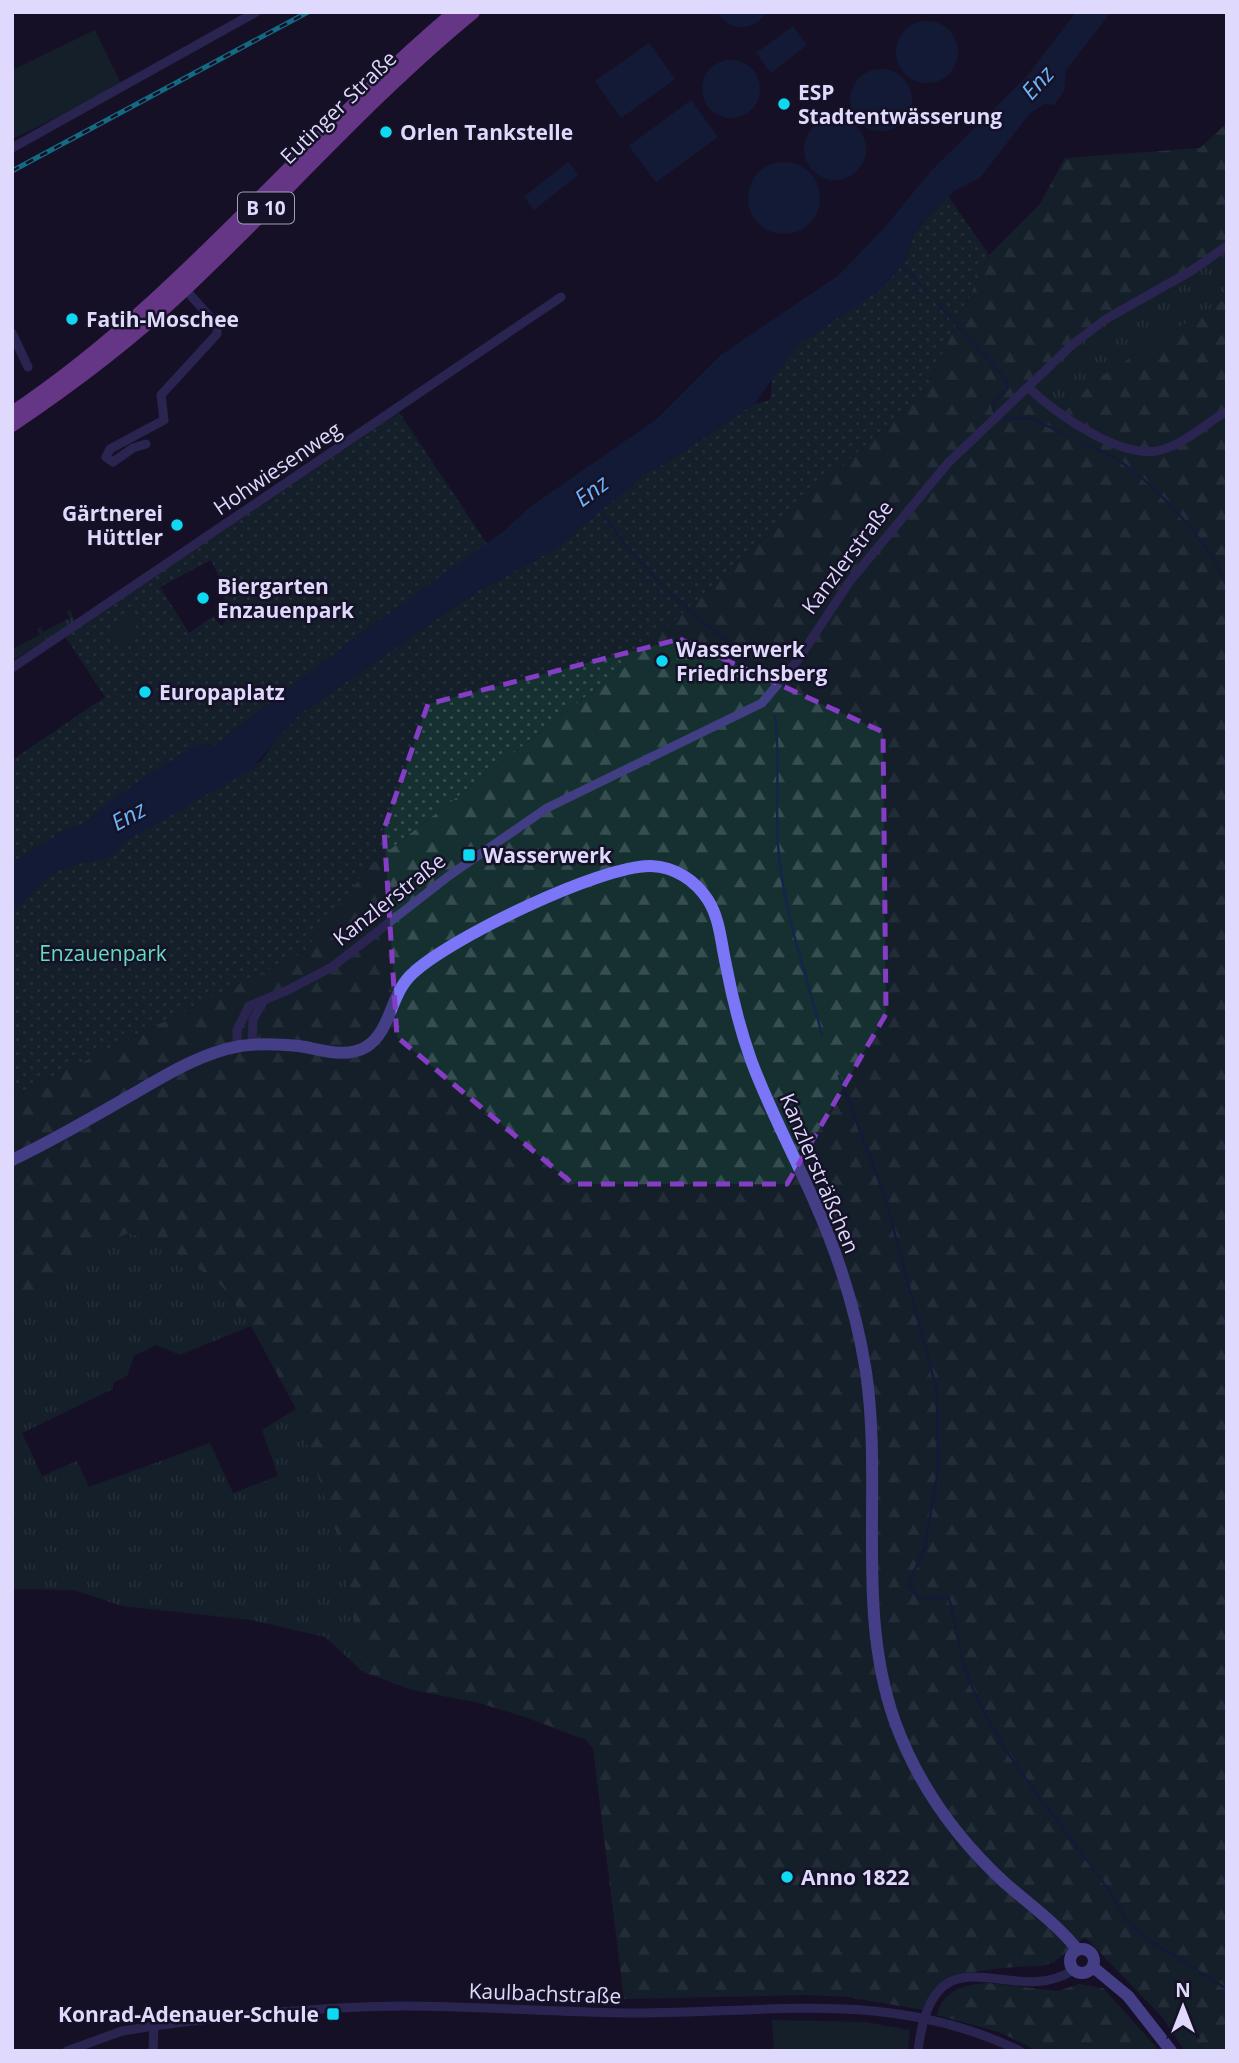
<svg xmlns="http://www.w3.org/2000/svg" width="1239" height="2063" viewBox="0 0 1239 2063" font-family="'Open Sans',sans-serif">
<defs>
<pattern id="grass-tufts" width="24" height="20" patternUnits="userSpaceOnUse" patternTransform="scale(1.75)"><rect width="24" height="20" fill="#143130"/><path d="M3 7l-1-3M5 7V3M7 7l1-3M15 17l-1-3M17 17v-4M19 17l1-3" fill="none" stroke="#364e4f"/></pattern>
<pattern id="forest-firs" width="22" height="20" patternUnits="userSpaceOnUse" patternTransform="scale(1.75)"><rect width="22" height="20" fill="#143130"/><path d="M5 1l3.5 6h-7zM16 11l3.5 6h-7z" fill="#364e4f"/></pattern>
<pattern id="park-dots" width="8" height="8" patternUnits="userSpaceOnUse" patternTransform="scale(1.75)"><rect width="8" height="8" fill="#143130"/><path d="M2 2h.1M6 6h.1" fill="none" stroke="#364e4f" stroke-width="1.8" stroke-linecap="round"/></pattern>
</defs>
<rect width="100%" height="100%" fill="#151127"/>
<g fill="url(#grass-tufts)">
<polygon points="1227,246 1227,298 1093,381 1064,414 1028,387 1073,344"/>
<polygon points="70,610 75,622 13,660 12,649 40,635 37,629 40,627 43,632 70,618 67,612"/>
<polygon points="129,1233 161,1243 219,1283 251,1326 180,1355 156,1345 134,1356 127,1376 113,1383 113,1389 22,1433 42,1476 77,1461 89,1487 210,1443 233,1493 278,1476 262,1430 296,1409 339,1541 363,1672 325,1637 251,1620 122,1606 74,1590 12,1589 12,1313 18,1317 72,1256"/>
</g>
<g fill="url(#forest-firs)">
<path d="M1227 123V246L1106 319 1029 387 1064 413 1093 381 1227 298V2051H1185L1163 2018 1085 1937 1054 1962 1043 1966C1026 1965 960 1971 947 1980 937 1987 930 2000 923 2010L847 1997 808 1995 624 1999 593 1749 586 1740 525 1717 479 1703 412 1690 363 1672 339 1541 296 1409 251 1326 219 1283 161 1243 129 1233 72 1256 18 1317 12 1313V1097L304 952 370 865 627 664 926 389 989 255 1040 204 1065 158 1200 148Z"/>
<path d="M987 1983 1058 1991 1079 1984 1103 1988 1160 2051H1038L999 2032 937 2015C943 1990 963 1985 987 1983Z"/>
</g>
<g fill="url(#park-dots)" fill-rule="evenodd">
<path d="M948 196 989 255 926 389 627 664 370 865 304 952 12 1097V911C28 900 37 883 54 873 87 854 100 872 126 840L261 761 288 724 301 713 476 592 555 549 647 472 666 463 754 404 770 400 772 379 797 345 863 301 898 269 906 261 913 234Z"/>
<path d="M399 412 487 544 359 635 215 745 203 744 191 748 83 825 69 828 12 863V760L105 697 65 636ZM211 560 222 583 218 585 232 615 221 626 213 616 189 633 160 587Z"/>
</g>
<g fill="#143130">
<polygon points="95,30 122,86 12,139 12,70"/>
<polygon points="128,616 141,634 120,648 108,630"/>
<polygon points="772,2020 865,2022 910,2030 908,2051 774,2051"/>
</g>
<g fill="#11264b">
<path d="M717 12H767C754 32 730 32 717 12Z"/>
<path d="M1076 12H1111L1066 70 1064 91 1054 105 1044 104 1030 113 980 178 954 191 919 227 913 234 906 261 882 289 797 345 754 404 666 463 647 472 555 549 476 592 301 713 250 770 127 840C100 872 87 854 54 873 37 883 28 900 12 911V863L69 828 83 825C111 796 155 772 191 748L198 744 215 745 359 635 504 531 530 507 657 419 721 355 839 275 885 227 931 171 1027 76Z"/>
<circle cx="927" cy="52" r="31"/>
<polygon points="793,26 807,45 771,73 756,53"/>
<polygon points="649,43 675,79 621,118 595,81"/>
<circle cx="731" cy="89" r="29"/>
<circle cx="881" cy="100" r="31"/>
<polygon points="691,100 718,137 656,182 629,146"/>
<circle cx="835" cy="149" r="31"/>
<circle cx="784" cy="198" r="36"/>
<polygon points="568,162 578,175 534,210 524,197"/>
</g>
<g fill="none" stroke-linecap="round" stroke-linejoin="round">
<g stroke="#11264b" stroke-width="2.5">
<polyline points="900,263 927,291"/>
<polyline points="937,303 1006,380 1008,388 992,404 994,412"/>
<polyline points="1000,417 1033,419 1068,436"/>
<path d="M1076 439C1089 446 1103 451 1115 458 1156 484 1208 541 1227 585"/>
<polyline points="600,511 628,548"/>
<polyline points="631,551 663,587"/>
<polyline points="667,591 742,654 757,679"/>
<path d="M775 716C781 762 774 810 779 856 785 916 807 977 822 1035"/>
<polyline points="839,1076 885,1197 937,1391 938,1471 925,1546 909,1584 920,1599 949,1598 956,1627"/>
<path d="M957 1634C969 1718 1043 1800 1092 1867 1106 1885 1118 1906 1131 1925L1144 1937 1227 1989"/>
</g>
<g stroke="#423e83" stroke-width="9">
<polyline points="12,148 256,12"/>
<polyline points="12,333 28,367"/>
<path d="M1028 387C1054 413 1123 461 1161 450 1184 444 1207 423 1227 411"/>
<polyline points="146,444 133,448 113,462 106,457 110,449 164,420 161,395 217,334 217,325 185,289"/>
<polyline points="12,668 561,297"/>
<polyline points="252,1045 253,1019 263,1002"/>
<polyline points="237,1047 237,1030 249,1006 286,991 332,967 450,875 547,808 762,703 797,661 850,581 948,463 1073,344 1106,319 1191,271 1227,246"/>
<path d="M67 2051 122 2031 154 2026C235 2015 320 2007 402 2006 476 2006 550 2012 624 2013 764 2015 887 1986 1020 2051"/>
<polyline points="153,2051 154,2026"/>
<path d="M918 2051C933 1921 1012 2011 1073 1970"/>
</g>
<g stroke="#7b75f8" stroke-width="12">
<path d="M12 1160C54 1140 93 1117 133 1094 166 1075 201 1053 240 1046 259 1043 279 1044 299 1046 320 1049 345 1059 366 1047 391 1032 390 994 412 974 448 939 601 865 651 866 675 867 695 880 708 900 720 919 721 943 726 965 732 997 740 1029 751 1060 769 1109 794 1155 815 1203 839 1257 857 1314 866 1372 883 1488 855 1611 895 1722 918 1785 956 1838 1005 1883 1029 1904 1057 1924 1077 1949"/>
<circle cx="1082" cy="1961" r="12"/>
<polyline points="1093,1967 1128,1996 1171,2051"/>
</g>
<g stroke="#c465f8" stroke-width="14">
<path d="M12 413C180 301 302 141 455 12"/>
<path d="M12 425C73 384 130 341 183 291 281 199 369 97 473 12"/>
</g>
<defs>
<polyline id="rail" points="12,171 308,12"/>
</defs>
<use href="#rail" stroke="#0fd8f3" stroke-width="5"/>
<use href="#rail" stroke="#151127" stroke-width="2.5" stroke-dasharray="8" stroke-linecap="butt"/>
</g>
<path d="M0 0H1239V2063H0ZM680 639 883 732 886 1014 787 1184H573L397 1037 384 829 428 704Z" fill="#151127" fill-opacity=".55" fill-rule="evenodd"/>
<path fill="none" stroke="#853dc5" stroke-width="5" stroke-dasharray="14 9" stroke-linejoin="round" d="M680 639 883 732 886 1014 787 1184H573L397 1037 384 829 428 704Z"/>
<g fill="#0fd8f3" stroke="#151127" stroke-width="2.5">
<circle cx="784" cy="104" r="7"/>
<circle cx="386" cy="132" r="7"/>
<circle cx="72" cy="319" r="7"/>
<circle cx="177" cy="525" r="7"/>
<circle cx="203" cy="598" r="7"/>
<circle cx="662" cy="661" r="7"/>
<circle cx="145" cy="692" r="7"/>
<rect x="462" y="848" width="14" height="14" rx="3.5"/>
<circle cx="787" cy="1877" r="7"/>
<rect x="326" y="2007" width="14" height="14" rx="3.5"/>
</g>
<g text-anchor="middle" dominant-baseline="central" stroke-width="5" stroke-linejoin="round" paint-order="stroke">
<rect fill="#151127" stroke="#a29dbd" stroke-width="2" x="238" y="192.5" width="56" height="31" rx="5"/>
<g font-size="19" font-weight="bold" fill="#ded9fd">
<text x="266" y="208">B 10</text>
</g>
<g font-size="21" font-weight="bold" fill="#ded9fd" stroke="#151127" text-anchor="start">
<text x="798" y="92">ESP<tspan x="798" dy="24">Stadtentwässerung</tspan></text>
<text x="400" y="132">Orlen Tankstelle</text>
<text x="86" y="319">Fatih-Moschee</text>
<text x="163" y="513" text-anchor="end">Gärtnerei<tspan x="163" dy="24">Hüttler</tspan></text>
<text x="217" y="586">Biergarten<tspan x="217" dy="24">Enzauenpark</tspan></text>
<text x="676" y="649">Wasserwerk<tspan x="676" dy="24">Friedrichsberg</tspan></text>
<text x="159" y="692">Europaplatz</text>
<text x="483" y="855">Wasserwerk</text>
<text x="801" y="1877">Anno 1822</text>
<text x="319" y="2014" text-anchor="end">Konrad-Adenauer-Schule</text>
</g>
<g font-size="21" fill="#ded9fd" stroke="#151127">
<text transform="translate(338 107) rotate(-44)">Eutinger Straße</text>
<text transform="translate(277 468) rotate(-34)">Hohwiesenweg</text>
<text transform="translate(847 557) rotate(-53)">Kanzlerstraße</text>
<text transform="translate(389 899) rotate(-38)">Kanzlerstraße</text>
<text transform="translate(820 1173) rotate(67)">Kanzlersträßchen</text>
<text transform="translate(545 1993) rotate(2)">Kaulbachstraße</text>
</g>
<g font-size="21" fill="#67dbc0" stroke="#151127">
<text x="103" y="953">Enzauenpark</text>
</g>
<g font-size="23" font-style="italic" fill="#6cb4f8" stroke="#151127">
<text transform="translate(1037 82) rotate(-48)">Enz</text>
<text transform="translate(591 490) rotate(-37)">Enz</text>
<text transform="translate(128 815) rotate(-29)">Enz</text>
</g>
</g>
<rect width="1239" height="2063" fill="none" stroke="#ded9fd" stroke-width="28"/>
<g transform="translate(1183 2007)" stroke="#151127" stroke-width="5" paint-order="stroke">
<path d="M0-5L12 26L0 18L-12 26Z" fill="#ded9fd"/>
<text y="-10" font-size="19" font-weight="bold" text-anchor="middle" fill="#ded9fd">N</text>
</g>
</svg>
